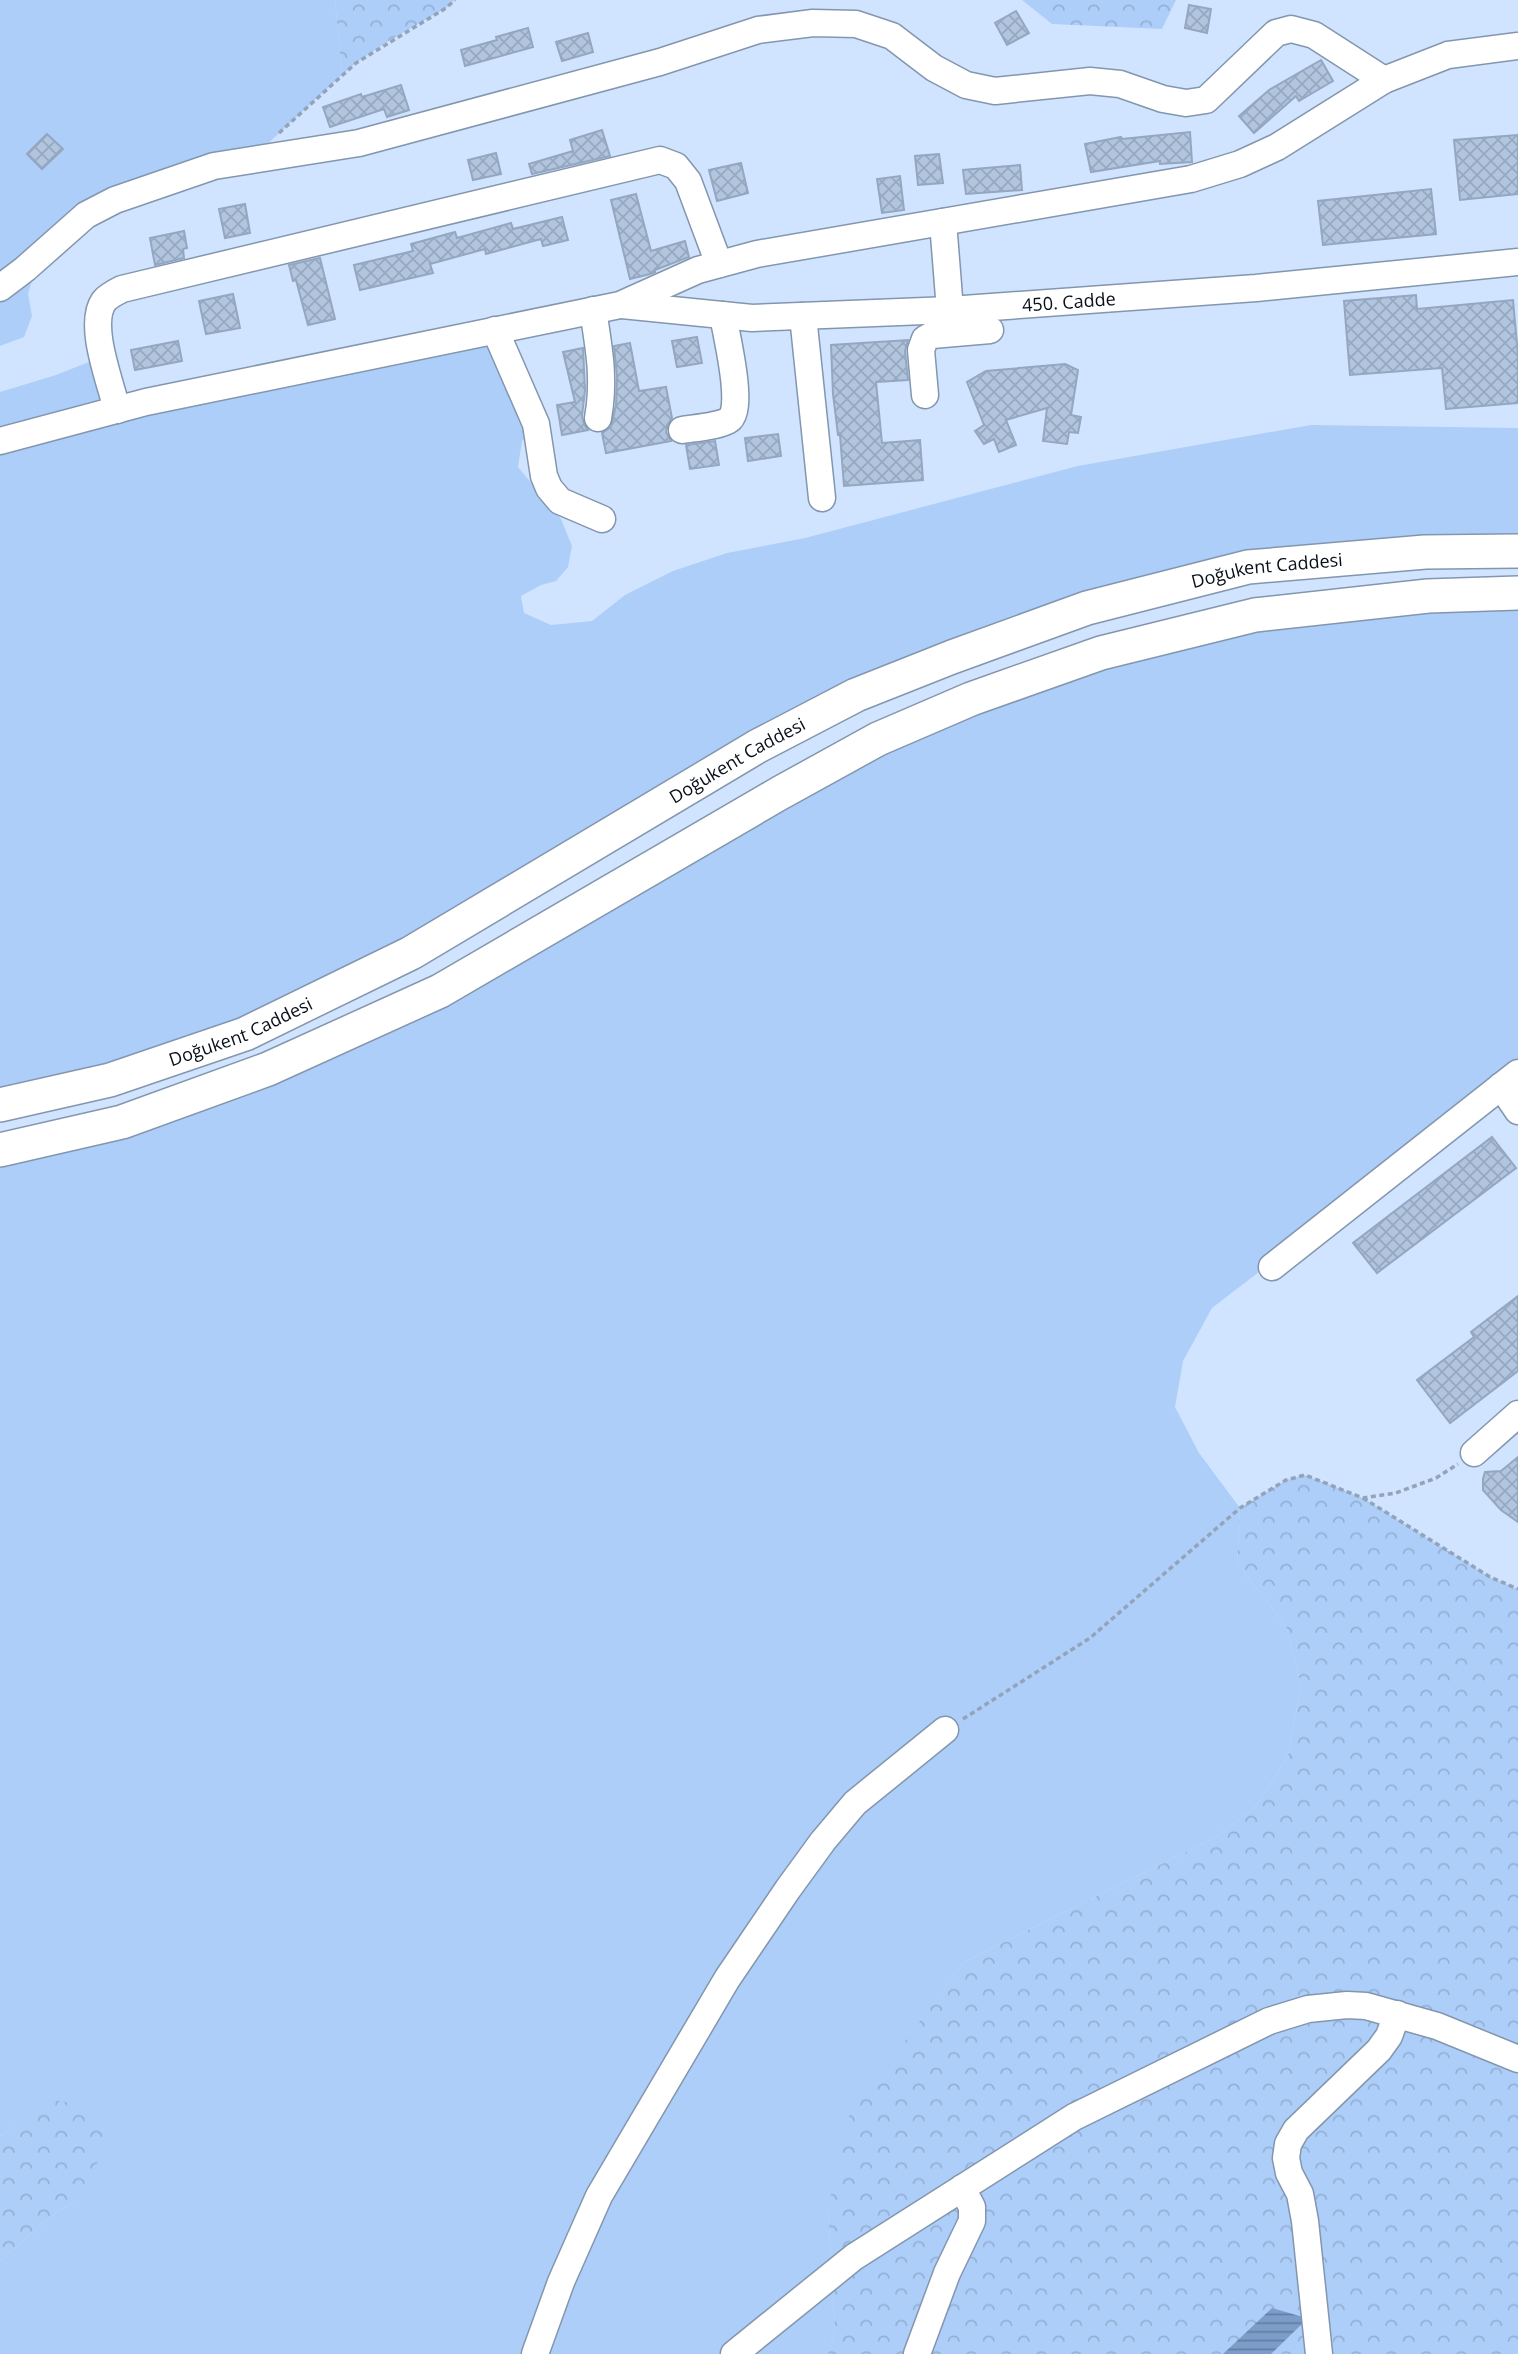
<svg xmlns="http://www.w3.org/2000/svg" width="1518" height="2354" viewBox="0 0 1518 2354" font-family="'Open Sans',sans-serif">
<defs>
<pattern id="forest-crowns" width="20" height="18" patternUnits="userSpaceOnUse" patternTransform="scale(1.75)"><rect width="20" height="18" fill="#adcef9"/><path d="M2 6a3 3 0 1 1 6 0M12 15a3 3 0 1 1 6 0" fill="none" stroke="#94b0d5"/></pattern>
<pattern id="water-rules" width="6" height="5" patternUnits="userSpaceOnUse" patternTransform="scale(1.75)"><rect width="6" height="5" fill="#7c9dc9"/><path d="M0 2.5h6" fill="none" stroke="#647ea2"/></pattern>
<pattern id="building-cross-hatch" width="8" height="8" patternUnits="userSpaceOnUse" patternTransform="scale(1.75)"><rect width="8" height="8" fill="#b1c5df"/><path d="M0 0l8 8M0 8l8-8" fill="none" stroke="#97a8bf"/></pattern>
</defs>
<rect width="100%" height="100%" fill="#d0e4ff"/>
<g fill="#adcef9">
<polygon points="0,0 335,0 342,75 262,149 115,200 38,258 28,294 32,316 24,337 0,346"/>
<polygon points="495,330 536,424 522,441 518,467 561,519 572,546 568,567 556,581 541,585 521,596 524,613 551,625 592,621 625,595 673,571 727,553 805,538 1078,466 1311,425 1518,428 1518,551 1248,567 952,657 245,1034 0,1105 0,392 56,375 104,356 117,409"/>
<polygon points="1518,593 1518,1073 1212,1308 1183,1361 1175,1407 1199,1453 1240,1508 1237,1563 1286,1626 1301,1685 1288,1756 1256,1806 1218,1836 964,1962 915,2029 828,2208 835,2330 828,2354 0,2354 0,2261 49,2218 74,2201 18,2124 0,2136 0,1150 268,1069 780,793 1101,653"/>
</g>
<g fill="url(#forest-crowns)">
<polygon points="335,0 455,0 446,8 385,43 356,63 342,75"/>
<polygon points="1022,0 1176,0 1162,29 1052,24"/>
<polygon points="1305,1475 1363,1498 1490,1577 1518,1589 1518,2354 828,2354 835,2330 828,2208 849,2116 964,1962 1218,1836 1256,1806 1288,1756 1301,1685 1286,1626 1237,1563 1240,1508 1286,1480"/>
<polygon points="53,2100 104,2108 110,2142 74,2201 49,2218 0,2261 0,2136"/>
</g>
<polygon fill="url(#water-rules)" points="1272,2308 1303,2317 1304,2322 1271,2354 1223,2354"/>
<g fill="url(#building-cross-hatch)" stroke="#94a7c1" stroke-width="2">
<polygon points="1189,5 1211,9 1207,33 1185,28"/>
<polygon points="1016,11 1029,33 1007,45 995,23"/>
<polygon points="528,28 533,47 465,66 461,50 497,40 496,37"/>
<polygon points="588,33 593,52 562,61 556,42"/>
<polygon points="1321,60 1333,81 1299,101 1296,96 1254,133 1239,116 1269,90"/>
<polygon points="401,85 409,110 387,117 384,109 330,127 323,107 361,94 362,97"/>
<polygon points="602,130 610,156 532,174 529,164 573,151 570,140"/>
<polygon points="1190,132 1192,162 1160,164 1160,161 1091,172 1085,144 1121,137 1122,139"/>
<polygon points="47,134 63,149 42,169 27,154"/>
<polygon points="1518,135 1518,194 1460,200 1454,140"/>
<polygon points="496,153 501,174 473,180 468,160"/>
<polygon points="939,154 943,183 918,185 915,156"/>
<polygon points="741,163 748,193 717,201 709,170"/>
<polygon points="1020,165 1022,190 966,194 963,170"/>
<polygon points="900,176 904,210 882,213 877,179"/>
<polygon points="1431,189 1436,234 1323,245 1318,201"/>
<polygon points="636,194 651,251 685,241 689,257 655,270 655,272 650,274 630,279 611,200"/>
<polygon points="245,204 250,233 225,238 219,209"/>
<polygon points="562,217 568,240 543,246 541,239 486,254 485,249 430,264 433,273 360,290 354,265 413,251 411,244 455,232 457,238 511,223 513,229"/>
<polygon points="184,231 187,248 183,249 184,258 155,265 150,238"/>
<polygon points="320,258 335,319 308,325 296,280 293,281 289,265"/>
<polygon points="233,294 240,328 206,334 199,301"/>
<polygon points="1416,295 1417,309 1513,300 1518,355 1518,403 1446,409 1442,368 1350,375 1344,301"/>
<polygon points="697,337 702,363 677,367 672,341"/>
<polygon points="908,340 905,351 908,380 876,382 882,443 920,440 923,480 844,486 840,435 838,435 833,394 831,345"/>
<polygon points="178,341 182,361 135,370 131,350"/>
<polygon points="630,343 639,391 666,387 672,418 668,424 666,432 671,441 606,453 602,433 611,427 616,405 617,376 614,346"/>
<polygon points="583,348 585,390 582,416 584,424 588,430 562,435 557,405 575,402 563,352"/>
<polygon points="1065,364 1078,370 1071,415 1081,417 1078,433 1069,432 1067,444 1043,441 1047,408 1006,420 1016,445 999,452 994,439 984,444 975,431 984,425 967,382 986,371"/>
<polygon points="778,434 781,456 748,461 745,438"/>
<polygon points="715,441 719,465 690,469 686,445"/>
<polygon points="1492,1137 1516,1168 1377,1273 1353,1243"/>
<polygon points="1518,1296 1518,1371 1450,1423 1417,1380 1474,1337 1471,1332"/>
<polygon points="1518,1457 1518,1522 1501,1510 1483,1490 1483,1479 1485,1472 1501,1471"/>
</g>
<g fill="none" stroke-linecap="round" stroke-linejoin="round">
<defs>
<g id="minor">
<polyline points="943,222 950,310"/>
<polyline points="0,288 25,269 86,215 115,200 214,166 359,143 660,62 758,30 813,23 856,24 892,36 934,68 966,85 995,91 1090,81 1120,84 1163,99 1186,103 1206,100 1276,33 1291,29 1314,35 1384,80"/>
<path id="s1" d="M622 305 752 318 950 310 1256 288 1518 262"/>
<path d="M593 310C599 349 605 379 598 418"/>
<polyline points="803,316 822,498"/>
<polyline points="495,330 536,424 544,476 549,488 560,501 602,519"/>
<polyline points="925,395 921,350 925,339 932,335 990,330"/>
<path d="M117 410C111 383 87 325 104 301 108 296 116 292 122 289L660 160 676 166 688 181 719 264"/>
<path d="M682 430C694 428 722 426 730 419 744 406 726 334 723 315"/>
<polyline points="0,441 146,402 620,305 698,270 757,254 1191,179 1240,164 1277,147 1384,80 1448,55 1518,46"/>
<polyline points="1501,1086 1518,1111"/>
<polyline points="1272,1267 1518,1073"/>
<polyline points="1474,1453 1518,1414"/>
<polyline points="535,2354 561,2282 599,2196 727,1979 788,1889 823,1841 855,1803 945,1730"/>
<polyline points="734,2354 854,2257 1074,2117 1269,2021 1308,2009 1347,2005 1366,2006 1437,2026 1518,2059"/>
<polyline points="917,2354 947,2273 972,2221 972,2207 962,2188"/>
<polyline points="1319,2354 1305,2221 1300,2194 1289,2173 1286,2158 1288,2144 1296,2130 1379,2050 1389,2036 1397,2014"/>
</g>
<g id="major">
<path id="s2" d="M0 1105 110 1080 245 1034 411 953 758 746 856 695 952 657 1087 608 1248 567 1425 552 1518 551"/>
<polyline points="0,1150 122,1122 268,1069 440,991 780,793 878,739 971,699 1101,653 1255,615 1428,596 1518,593"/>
</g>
</defs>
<use href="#minor" stroke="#8396ae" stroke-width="29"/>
<use href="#major" stroke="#8396ae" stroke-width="36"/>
<g stroke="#93a3b8" stroke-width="3.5" stroke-dasharray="5 3.5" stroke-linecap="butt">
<polyline points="279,133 356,63 446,8 455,0"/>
<polyline points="1363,1498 1490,1577 1518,1589"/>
<polyline points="963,1719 1090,1638 1240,1508 1286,1480 1305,1475 1363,1498 1396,1493 1436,1478 1458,1464"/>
</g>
<use href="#minor" stroke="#fff" stroke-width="26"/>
<use href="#major" stroke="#fff" stroke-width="33"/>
</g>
<g text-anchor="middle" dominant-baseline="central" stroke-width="6" stroke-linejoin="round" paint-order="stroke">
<g font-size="18" fill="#090f18" stroke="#d0e4ff">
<text stroke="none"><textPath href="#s1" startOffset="448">450. Cadde</textPath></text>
<text stroke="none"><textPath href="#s2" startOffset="1386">Doğukent Caddesi</textPath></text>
<text stroke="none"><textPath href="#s2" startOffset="819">Doğukent Caddesi</textPath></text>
<text stroke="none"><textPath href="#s2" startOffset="252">Doğukent Caddesi</textPath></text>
</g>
</g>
</svg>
